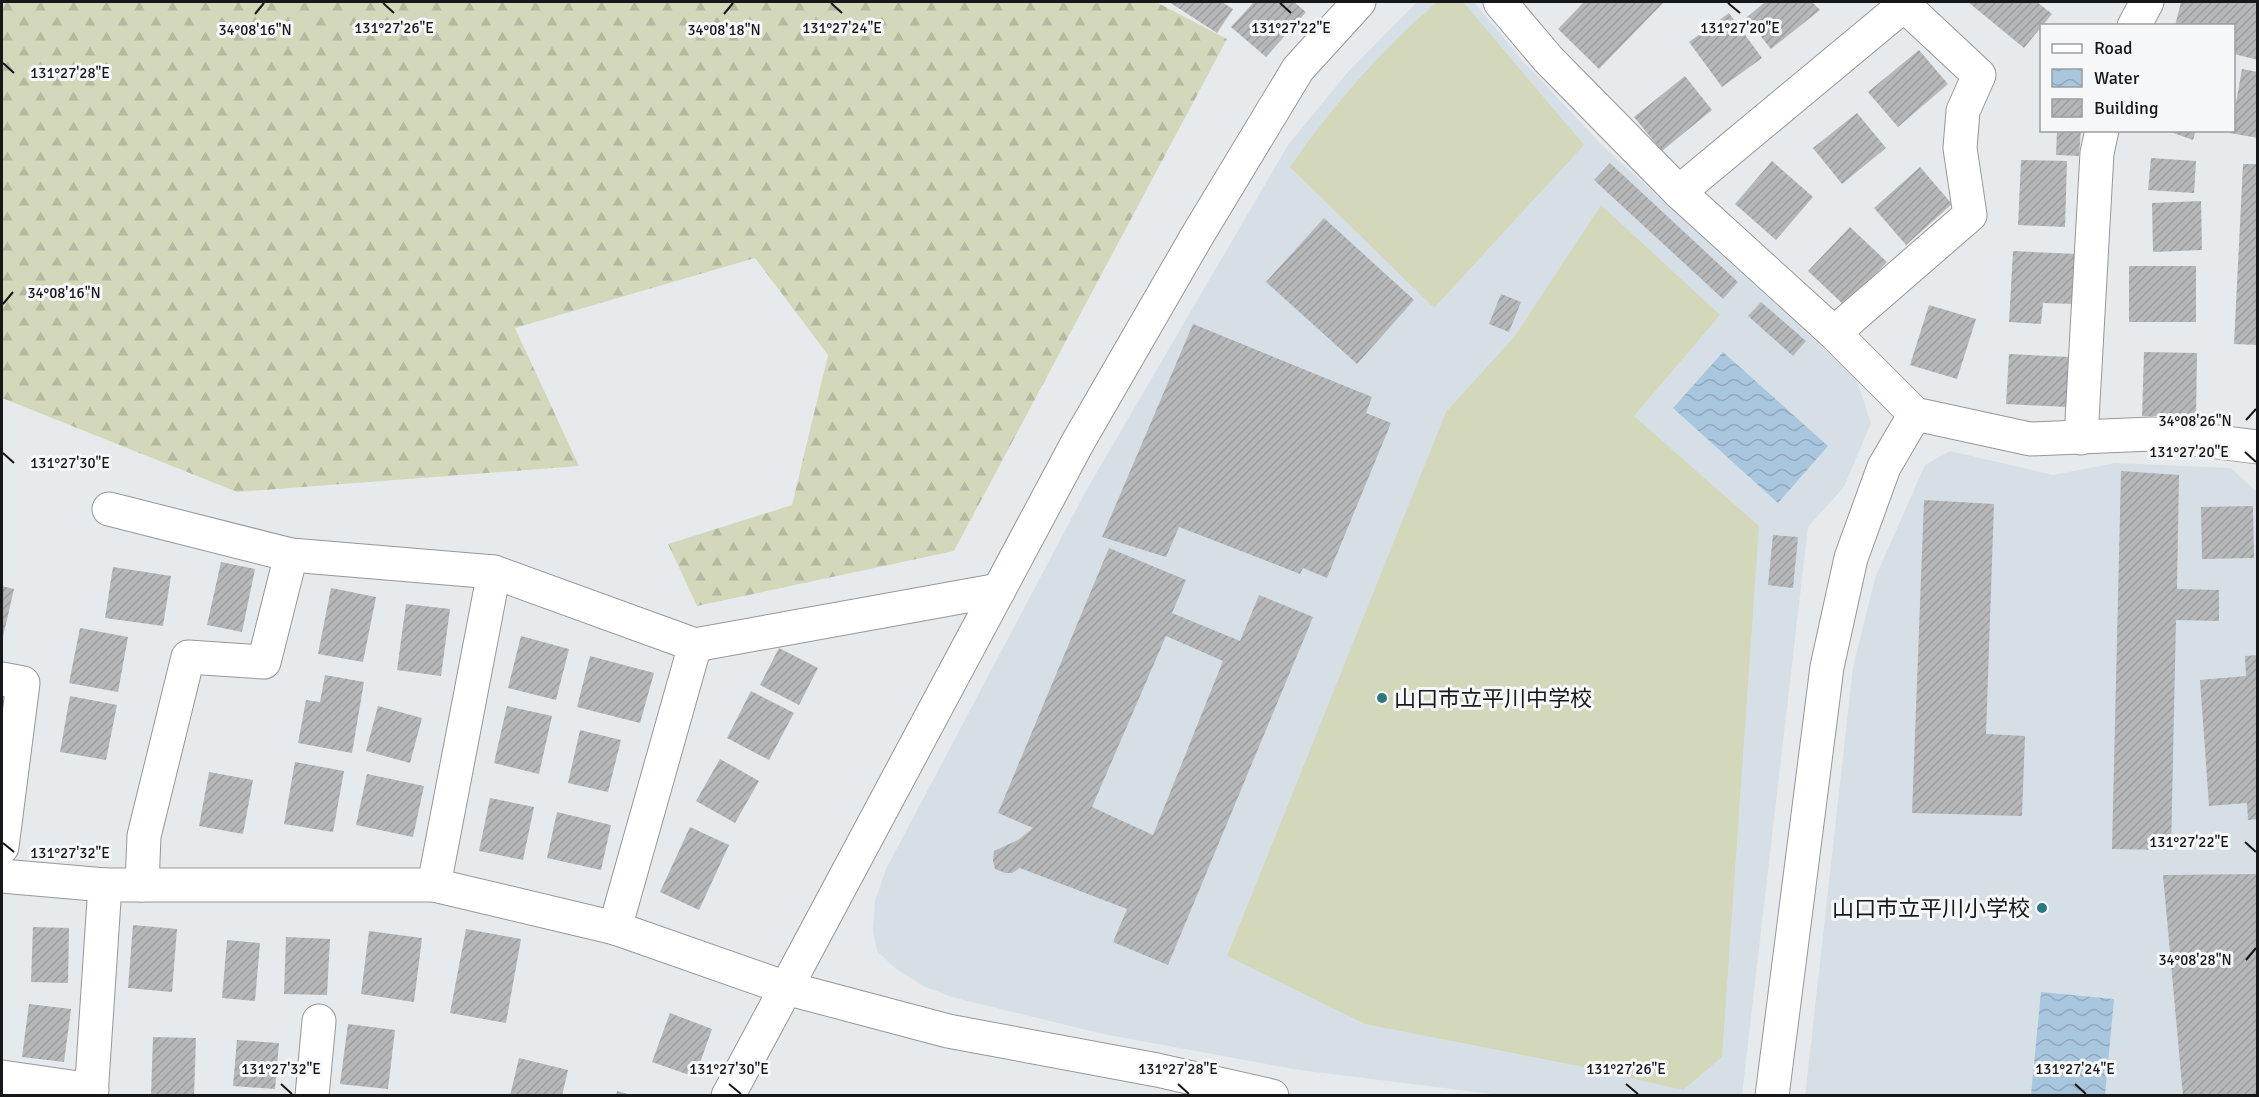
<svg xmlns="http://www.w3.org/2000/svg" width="2259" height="1097" viewBox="0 0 2259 1097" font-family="Signika,'Noto Sans JP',sans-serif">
<defs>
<pattern id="forest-firs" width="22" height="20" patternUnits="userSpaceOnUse" patternTransform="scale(1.5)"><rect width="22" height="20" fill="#d3d8ba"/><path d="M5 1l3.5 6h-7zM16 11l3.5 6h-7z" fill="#b4b99f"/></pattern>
<pattern id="water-waves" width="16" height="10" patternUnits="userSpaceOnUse" patternTransform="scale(1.5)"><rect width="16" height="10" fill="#a8c6de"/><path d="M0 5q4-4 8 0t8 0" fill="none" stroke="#90a9be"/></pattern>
<pattern id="building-hatch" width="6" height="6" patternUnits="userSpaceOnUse" patternTransform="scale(1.5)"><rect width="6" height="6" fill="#b5b7b9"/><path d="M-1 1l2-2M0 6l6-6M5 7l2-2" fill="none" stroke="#9b9d9e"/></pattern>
</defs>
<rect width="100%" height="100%" fill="#e7eaec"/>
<g fill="#d7dfe6">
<polygon points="1417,2 1474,2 1522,60 1601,144 1856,378 1871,423 1844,487 1808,527 1742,1095 1500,1095 1299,1070 1103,1034 955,998 923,986 896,969 877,951 873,931 875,901 886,869 1087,489 1288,145 1347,73"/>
<polygon points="1950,451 2053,475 2115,463 2231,468 2258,493 2257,1095 1805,1096 1853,667 1875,578 1925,465"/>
</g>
<g fill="#d3d8ba">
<path d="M1437 2 1464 3 1584 145 1434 308 1290 167C1332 106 1381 50 1437 2Z"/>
<polygon points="1601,205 1720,315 1634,416 1759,526 1722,1057 1683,1090 1579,1066 1365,1024 1227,956 1446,412 1515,336"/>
</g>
<polygon fill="url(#forest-firs)" points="2,2 1156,2 1227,39 954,551 697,606 668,544 792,505 828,355 755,258 515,328 579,466 237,492 2,398"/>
<g fill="url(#water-waves)">
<polygon points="1723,352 1828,446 1778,503 1673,408"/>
<polygon points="2041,992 2114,999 2105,1095 2031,1095"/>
</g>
<g fill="url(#building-hatch)" fill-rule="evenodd">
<polygon points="1169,2 1222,2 1233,9 1217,33"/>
<polygon points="1254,2 1294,2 1306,12 1266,57 1231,27"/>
<polygon points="1584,2 1664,2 1599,69 1558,29"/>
<polygon points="1765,2 1812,2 1820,10 1771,49 1746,18"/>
<polygon points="1968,2 2037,2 2052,14 2024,48"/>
<polygon points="2181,2 2248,2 2258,4 2258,60 2234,54 2234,26 2175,26"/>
<polygon points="1729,13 1762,58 1722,87 1689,42"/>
<polygon points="1919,50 1948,84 1898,127 1868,92"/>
<polygon points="2242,69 2258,72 2258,138 2230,133 2230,130 2234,130 2234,114"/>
<polygon points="1685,76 1712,110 1662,151 1634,117"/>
<polygon points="1857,113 1886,148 1842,184 1813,148"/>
<polygon points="2057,130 2081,130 2079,156 2056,155"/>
<polygon points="2165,130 2196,130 2193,140"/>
<polygon points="2151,158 2196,161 2194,193 2148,190"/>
<polygon points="2021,160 2067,161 2065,227 2018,225"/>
<polygon points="1772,161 1813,197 1776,240 1735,204"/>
<polygon points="1610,163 1738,282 1723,299 1594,180"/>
<polygon points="2243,164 2258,164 2258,345 2234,344"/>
<polygon points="1920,167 1952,204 1906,245 1874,208"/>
<polygon points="2201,201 2202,250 2153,252 2152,203"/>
<polygon points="1324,218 1414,300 1357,364 1266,282"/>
<polygon points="1850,227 1887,262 1845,306 1808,271"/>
<polygon points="2013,251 2077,254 2074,304 2043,303 2041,324 2009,322"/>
<rect x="2129" y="266" width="67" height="56"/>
<polygon points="1501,294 1521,302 1509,332 1489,324"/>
<polygon points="1761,302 1806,341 1793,356 1748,316"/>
<polygon points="1929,305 1976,319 1957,379 1910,365"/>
<polygon points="1193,324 1372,397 1366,413 1391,423 1327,578 1303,568 1300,574 1179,527 1166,557 1102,537"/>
<polygon points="2144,352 2197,353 2196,417 2142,416"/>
<polygon points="2009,354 2069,357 2067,407 2006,404"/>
<polygon points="2121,471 2179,475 2177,589 2219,590 2219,621 2176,620 2171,850 2112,849"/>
<polygon points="1924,500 1994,504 1986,734 2025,736 2022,816 1912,813"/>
<polygon points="2253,506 2254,558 2202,559 2201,507"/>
<polygon points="1773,535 1798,537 1793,588 1768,585"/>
<path d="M1109 548 1186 580 1172 613 1240 641 1259 595 1313 617 1168 965 1113 942 1127 909 1020 868 1012 873H1005L995 869 993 861 994 851 1018 840 1033 828 998 813ZM1166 636 1223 661 1153 835 1092 807Z"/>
<polygon points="221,562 255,569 242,632 207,625"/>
<polygon points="113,567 171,576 163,626 105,618"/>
<polygon points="2,586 14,589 2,641"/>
<polygon points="331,588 376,597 363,662 318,654"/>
<polygon points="406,604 450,609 441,676 397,670"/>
<polygon points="80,628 128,637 118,692 69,683"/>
<polygon points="521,636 569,649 556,700 508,688"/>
<polygon points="779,648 818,668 799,705 760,685"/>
<polygon points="2258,655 2258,819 2248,820 2247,803 2209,806 2200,680 2246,676 2245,656"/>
<polygon points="590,656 654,673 640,723 577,707"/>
<polygon points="325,675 364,682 352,753 298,743 306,700 320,702"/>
<polygon points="751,691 794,713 769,760 727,738"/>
<polygon points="70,696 117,705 106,760 60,752"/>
<polygon points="378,706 422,718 410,763 366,751"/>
<polygon points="507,706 552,716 539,774 494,763"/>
<polygon points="580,730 621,740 608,792 568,783"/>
<polygon points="720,759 759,781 735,823 696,801"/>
<polygon points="295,762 344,771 333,832 284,824"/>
<polygon points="209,772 253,780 243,834 199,826"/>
<polygon points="367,774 424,786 413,837 356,825"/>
<polygon points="490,798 534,807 523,860 479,851"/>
<polygon points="557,812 611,825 601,870 547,858"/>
<polygon points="690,827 729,845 699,910 660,892"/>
<polygon points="2258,874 2258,1096 2183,1096 2163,875"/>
<polygon points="133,925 177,929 172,992 128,988"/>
<polygon points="33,927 69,928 68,983 31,982"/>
<polygon points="466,929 521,939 506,1023 450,1013"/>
<polygon points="369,931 422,938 414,1002 361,994"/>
<polygon points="286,937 330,939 327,995 284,994"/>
<polygon points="227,940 260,943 255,1001 222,998"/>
<polygon points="29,1004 71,1009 64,1062 22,1057"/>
<polygon points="670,1013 712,1029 695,1077 652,1062"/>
<polygon points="348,1024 395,1030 388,1089 340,1084"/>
<polygon points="153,1037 196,1038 194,1096 151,1096"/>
<polygon points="237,1040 279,1043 275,1089 233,1086"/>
<polygon points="519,1058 568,1070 562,1096 510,1096"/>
<polygon points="617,1091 631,1095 631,1096 616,1096"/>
</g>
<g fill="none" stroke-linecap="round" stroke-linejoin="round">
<defs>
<g id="minor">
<polyline points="1500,2 1548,59 1679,192 1834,333 1915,414 2030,439 2152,434 2258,447"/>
<polyline points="2134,26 2147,2"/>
<polyline points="1679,192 1904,5 1979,75 1963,111 1960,148 1970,215 1834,333"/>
<polyline points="2081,438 2097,153 2102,130"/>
<polyline points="109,509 291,555 494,572 434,885"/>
<polyline points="494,572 695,645 615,928"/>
<polyline points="695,645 999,590"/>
<polyline points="2,679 23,683 2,847"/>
<polyline points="2,876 105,885 434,885 615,928 786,988 728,1096"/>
<polyline points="142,885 144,836 188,657 264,662 291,555"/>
<polyline points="2,1077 92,1090"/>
<polyline points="91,1096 105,885"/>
<polyline points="312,1096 319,1021"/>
</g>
<g id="tertiary">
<polyline points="1272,1096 1157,1070 948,1031 786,988 1078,442 1197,236 1298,69 1359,2"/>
<polyline points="1772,1096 1827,667 1851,558 1884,467 1915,414"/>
</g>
</defs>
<use href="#minor" stroke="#959799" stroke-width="35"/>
<use href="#tertiary" stroke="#959799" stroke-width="35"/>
<use href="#minor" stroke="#fff" stroke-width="33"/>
<use href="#tertiary" stroke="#fff" stroke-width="33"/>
</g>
<path fill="none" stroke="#161718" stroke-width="2" d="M383 3 394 13M831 3 842 13M1280 3 1291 13M1728 3 1740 13M255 14 264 3M724 14 733 3M3 63 14 73M3 304 13 292M2246 420 2256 409M2245 452 2256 462M3 453 14 463M2245 842 2256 852M3 843 14 852M2246 960 2256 948M281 1084 292 1094M729 1084 741 1094M1178 1084 1189 1094M1626 1084 1638 1094M2075 1084 2086 1094"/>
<g fill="#2e777e" stroke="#f5f7f9" stroke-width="2">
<circle cx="1382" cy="698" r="6"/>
<circle cx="2042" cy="908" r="6"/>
</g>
<g text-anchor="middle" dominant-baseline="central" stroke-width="6" stroke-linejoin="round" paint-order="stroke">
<g font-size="22" fill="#161718" stroke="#f5f7f9" text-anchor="start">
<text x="1394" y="698">山口市立平川中学校</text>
<text x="2030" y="908" text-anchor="end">山口市立平川小学校</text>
</g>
</g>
<g font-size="15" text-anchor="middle" fill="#161718" stroke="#f5f7f9" stroke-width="6" stroke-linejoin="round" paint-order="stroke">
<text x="394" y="33">131°27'26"E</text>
<text x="842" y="33">131°27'24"E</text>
<text x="1291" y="33">131°27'22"E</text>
<text x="1740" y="33">131°27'20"E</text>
<text x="255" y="35">34°08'16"N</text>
<text x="724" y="35">34°08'18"N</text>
<text x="70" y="78">131°27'28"E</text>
<text x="64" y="298">34°08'16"N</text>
<text x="2195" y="426">34°08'26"N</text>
<text x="2189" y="457">131°27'20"E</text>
<text x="70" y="468">131°27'30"E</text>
<text x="2189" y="847">131°27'22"E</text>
<text x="70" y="858">131°27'32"E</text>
<text x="2195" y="965">34°08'28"N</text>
<text x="281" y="1074">131°27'32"E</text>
<text x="729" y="1074">131°27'30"E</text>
<text x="1178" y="1074">131°27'28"E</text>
<text x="1626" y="1074">131°27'26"E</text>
<text x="2075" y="1074">131°27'24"E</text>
</g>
<rect width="2259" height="1097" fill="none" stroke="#161718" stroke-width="6"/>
<rect x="2040" y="24" width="195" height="108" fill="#f5f7f9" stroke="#9c9d9f" stroke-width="1.5"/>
<rect x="2052" y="44" width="30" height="9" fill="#ffffff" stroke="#9c9d9f" stroke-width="1.5"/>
<text x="2094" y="54" font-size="18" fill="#161718">Road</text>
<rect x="2052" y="69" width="30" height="18" fill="url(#water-waves)" stroke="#9c9d9f" stroke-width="1.5"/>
<text x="2094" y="84" font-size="18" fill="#161718">Water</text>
<rect x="2052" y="99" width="30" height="18" fill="url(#building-hatch)" stroke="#9c9d9f" stroke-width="1.5"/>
<text x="2094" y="114" font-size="18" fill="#161718">Building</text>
</svg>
